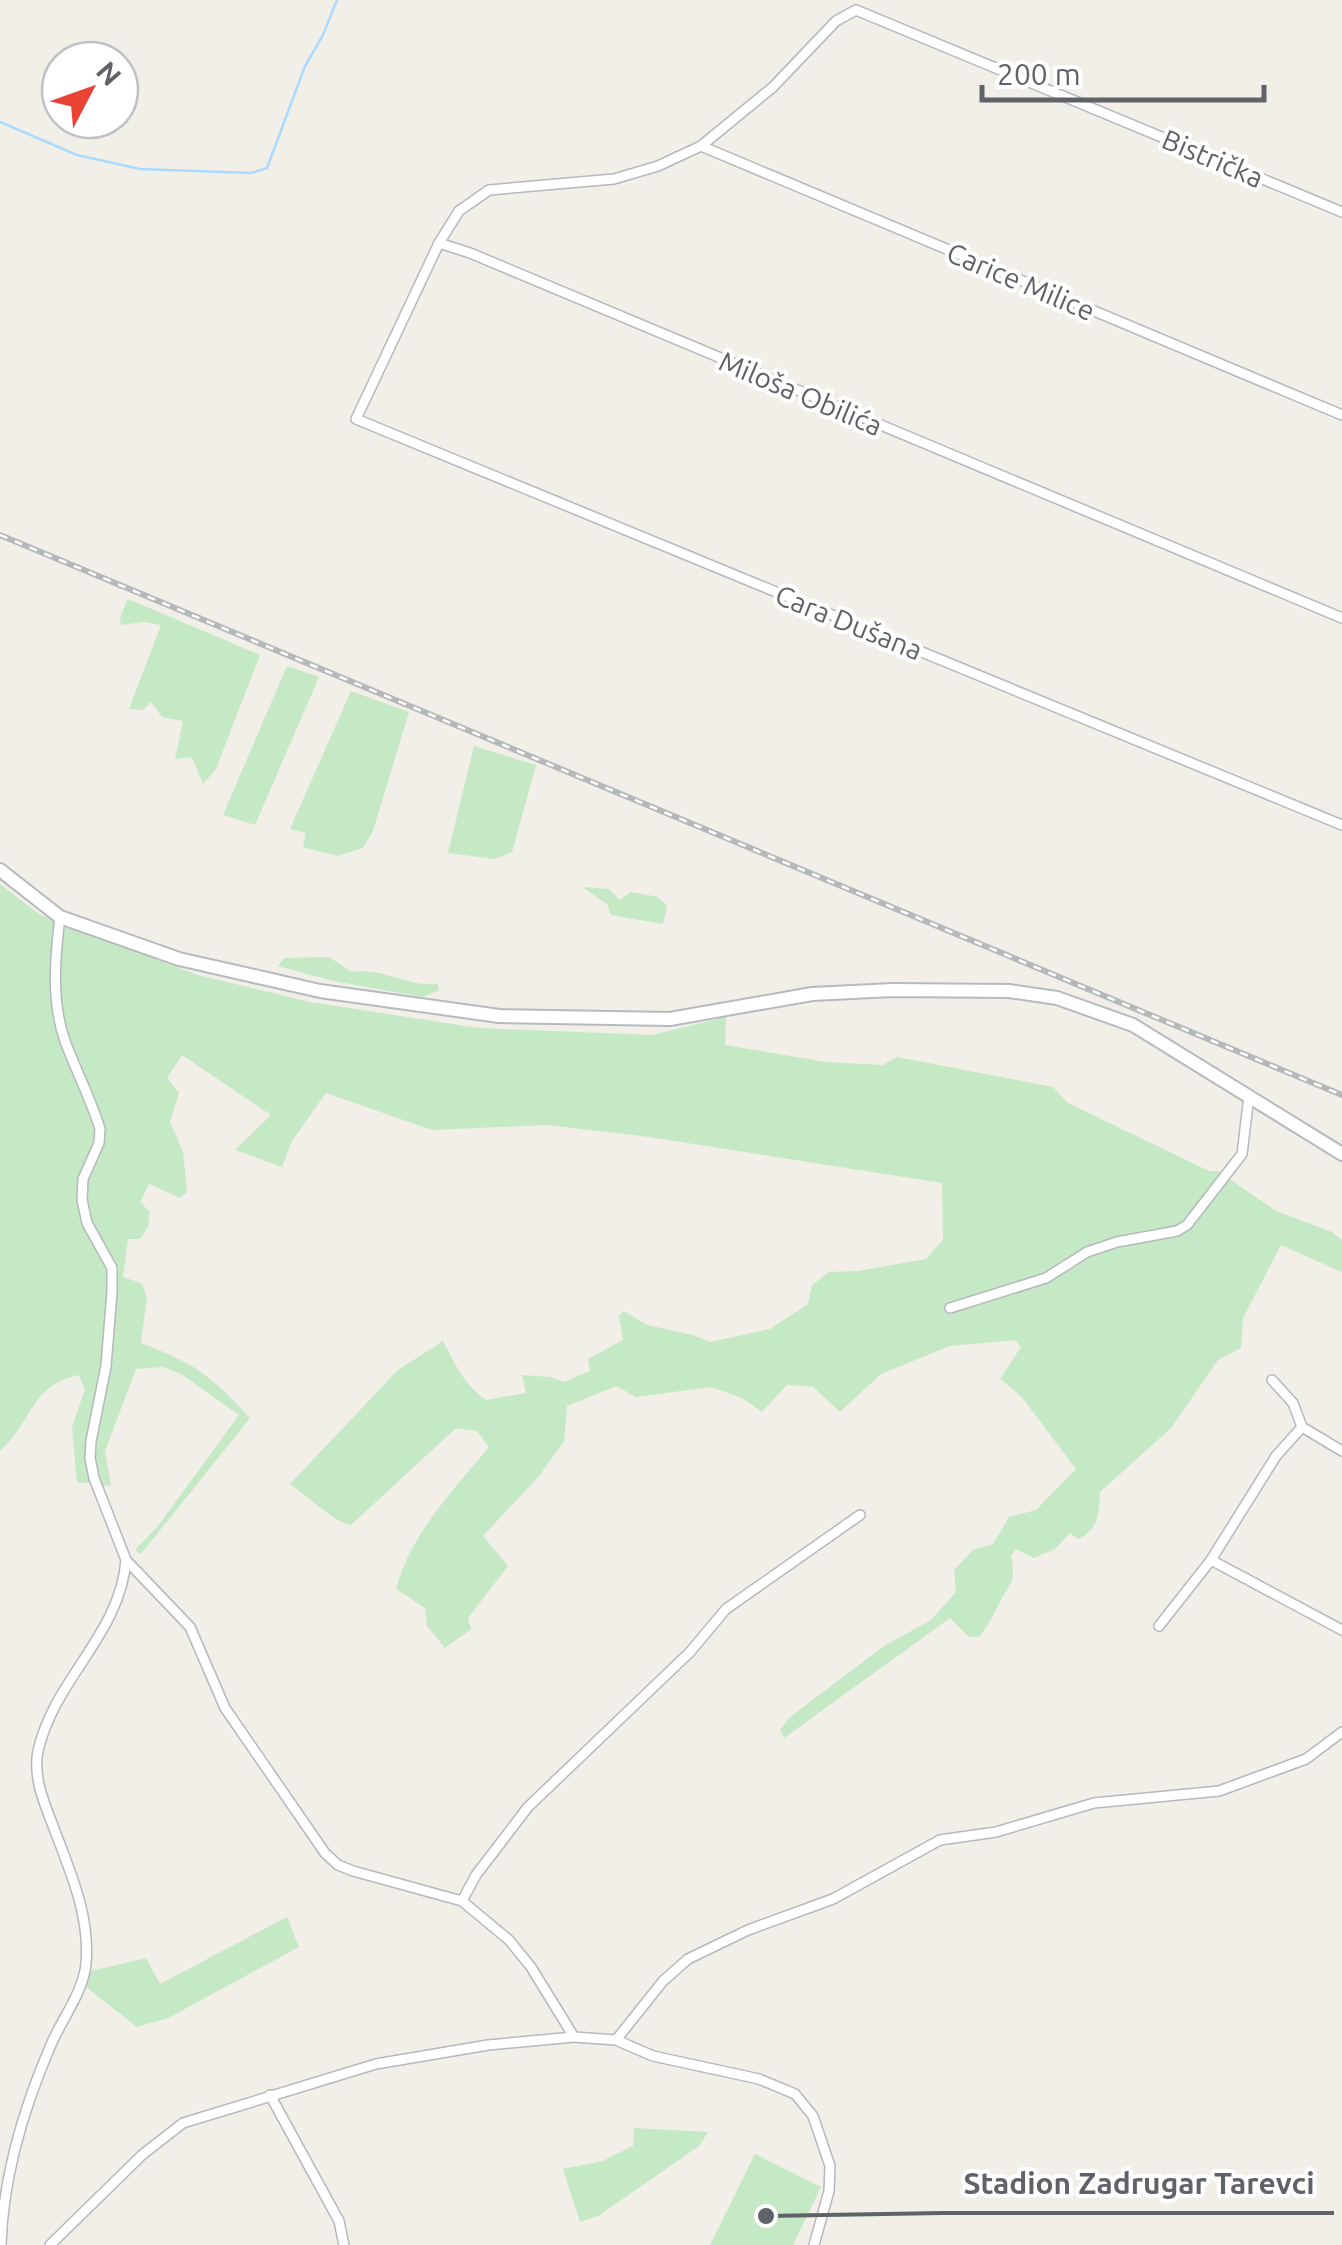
<svg xmlns="http://www.w3.org/2000/svg" width="1342" height="2245" viewBox="0 0 1342 2245" font-family="Ubuntu,sans-serif">
<rect width="100%" height="100%" fill="#f1efe8"/>
<g fill="#c5e8c5">
<polygon points="128,599 260,655 216,769 203,784 192,757 175,759 183,721 162,717 151,702 143,710 129,709 161,625 144,622 121,625 120,617"/>
<polygon points="287,666 319,677 255,825 223,815"/>
<polygon points="351,691 409,712 373,831 363,848 337,856 303,847 306,833 290,829"/>
<polygon points="474,746 536,765 512,852 494,859 448,853"/>
<path d="M0 884 39 914 96 937 198 975 310 1002 478 1028 652 1035 726 1017 725 1045 826 1062 883 1065 897 1057 1053 1087 1068 1103 1209 1171H1218L1276 1211 1332 1232 1342 1240V1272L1281 1245 1243 1318 1241 1348 1218 1360 1171 1428 1100 1492C1099 1512 1099 1530 1078 1539L1070 1533 1055 1549 1034 1558 1016 1549 1011 1556C1016 1583 1011 1581 1000 1602 993 1615 989 1625 979 1637H969L950 1618 784 1738 780 1730 790 1717 884 1646 931 1620 956 1592 954 1570 973 1550 993 1544 1009 1517 1036 1510 1076 1469 1021 1396 1000 1379 1021 1347 1015 1340 950 1346 881 1374 840 1412 813 1387 787 1385 762 1412 742 1398 711 1387 636 1397 616 1386 567 1406 564 1441 540 1475 483 1536 508 1566 468 1618 471 1629 445 1648 427 1626 425 1608 396 1589C411 1533 453 1491 489 1447L477 1431 456 1428 351 1525C335 1523 306 1495 290 1484L398 1370 443 1341C455 1364 464 1385 486 1400L526 1393 522 1375 550 1377 564 1382 590 1371 588 1359 623 1340 619 1316 624 1311 647 1325 693 1335 710 1342 770 1329 808 1304 812 1285 829 1272 858 1271 926 1259 943 1240 942 1183 642 1136 547 1125 432 1130 326 1093 292 1141 282 1167 235 1150 271 1115 182 1055 167 1078 179 1093 170 1122 183 1152 187 1192 180 1198 149 1184 140 1202 150 1212 148 1227 140 1239H128L123 1277 141 1283 147 1297 141 1343C196 1364 210 1375 250 1418L141 1554 135 1550 158 1526 239 1415 181 1374 163 1367 136 1369 105 1451 111 1486 77 1482 72 1427 85 1389 79 1375C31 1384 32 1423 0 1451Z"/>
<polygon points="582,887 609,889 620,900 631,892 658,897 667,906 663,924 611,915 607,904"/>
<path d="M329 957 352 972C384 967 407 987 438 984L439 990 423 997 333 981 278 966 284 958Z"/>
<polygon points="287,1917 299,1947 168,2018 137,2027 86,1987 91,1971 146,1958 160,1984"/>
<polygon points="634,2128 708,2132 699,2146 598,2216 580,2222 563,2169 603,2161 633,2146"/>
<polygon points="755,2154 821,2187 793,2245 710,2245"/>
</g>
<g fill="none" stroke-linecap="round" stroke-linejoin="round">
<polyline stroke="#aadaff" stroke-width="2.5" points="0,122 77,155 140,169 251,173 267,168 305,66 323,35 337,0"/>
<defs>
<g id="minor">
<polyline points="701,146 1342,415"/>
<polyline points="439,243 459,211 489,190 614,179 658,166 701,146 773,87 836,21 856,10 1342,212"/>
<polyline points="1342,618 470,253 439,243 356,419 1342,825"/>
<path d="M60 917C55 958 51 1001 65 1041 76 1071 91 1099 100 1129L99 1143 83 1179 82 1200 87 1223 112 1268V1292L106 1366 91 1441 90 1458 94 1478 126 1560 190 1627 225 1708 325 1853 338 1865 353 1871 462 1901 509 1940 531 1967 574 2037 616 2040 653 2056 759 2079 795 2094 813 2116 830 2166 829 2191 814 2245"/>
<polyline points="950,1308 1046,1278 1087,1252 1117,1242 1177,1231 1187,1225 1242,1154 1249,1096"/>
<polyline points="1272,1380 1293,1403 1302,1427"/>
<polyline points="1211,1560 1342,1630"/>
<polyline points="1159,1626 1211,1560 1276,1456 1302,1427 1342,1451"/>
<polyline points="462,1901 476,1875 528,1807 690,1652 726,1609 860,1515"/>
<polyline points="616,2040 663,1981 688,1959 748,1930 833,1899 940,1840 996,1832 1094,1803 1219,1791 1306,1759 1342,1732"/>
<polyline points="270,2095 339,2221 344,2245"/>
<path d="M1 2245C3 2176 23 2110 50 2047 61 2020 83 1993 86 1964 90 1920 73 1878 58 1839 48 1811 32 1781 38 1751 54 1679 120 1635 126 1560"/>
<polyline points="50,2245 142,2155 183,2123 376,2064 488,2045 574,2037"/>
</g>
<polyline id="secondary" points="0,870 60,917 179,959 320,991 499,1016 670,1019 812,994 893,990 1009,991 1057,998 1133,1025 1342,1154"/>
</defs>
<use href="#minor" stroke="#b5b8bc" stroke-width="12"/>
<use href="#secondary" stroke="#b6babf" stroke-width="16"/>
<use href="#minor" stroke="#fff" stroke-width="9"/>
<use href="#secondary" stroke="#fff" stroke-width="12"/>
<defs>
<polyline id="rail" points="0,535 1342,1095"/>
</defs>
<use href="#rail" stroke="#b6b7b8" stroke-width="6"/>
<use href="#rail" stroke="#fff" stroke-width="2.5" stroke-dasharray="8" stroke-linecap="butt"/>
</g>
<g text-anchor="middle" dominant-baseline="central" stroke-width="8" stroke-linejoin="round" paint-order="stroke">
<g font-size="28" fill="#5f6368" stroke="#fff">
<text transform="translate(1213 158) rotate(23)">Bistrička</text>
<text transform="translate(1021 281) rotate(23)">Carice Milice</text>
<text transform="translate(801 393) rotate(23)">Miloša Obilića</text>
<text transform="translate(849 622) rotate(22)">Cara Dušana</text>
</g>
</g>
<path fill="none" stroke="#5f6368" stroke-width="4" d="M766 2216L943 2213H1334"/>
<circle fill="#5f6368" stroke="#fff" stroke-width="4" cx="766" cy="2216" r="10"/>
<g font-size="30" text-anchor="middle" font-weight="bold" fill="#5f6368" stroke="#fff" stroke-width="8" stroke-linejoin="round" paint-order="stroke">
<text x="1139" y="2194">Stadion Zadrugar Tarevci</text>
</g>
<g transform="translate(90 90) rotate(49)"><circle r="48" fill="#ffffff" stroke="#bfc1c3" stroke-width="2.5"/>
<path d="M0-8L18 38L0 25L-18 38Z" fill="#ea4335"/>
<text y="-15" font-size="28" font-weight="bold" text-anchor="middle" fill="#5f6368">N</text>
</g>
<path d="M982 85v15h282v-15" fill="none" stroke="#5f6368" stroke-width="5"/>
<text x="997" y="85" font-size="30" fill="#5f6368" stroke="#ffffff" stroke-width="8" paint-order="stroke">200 m</text>
</svg>
